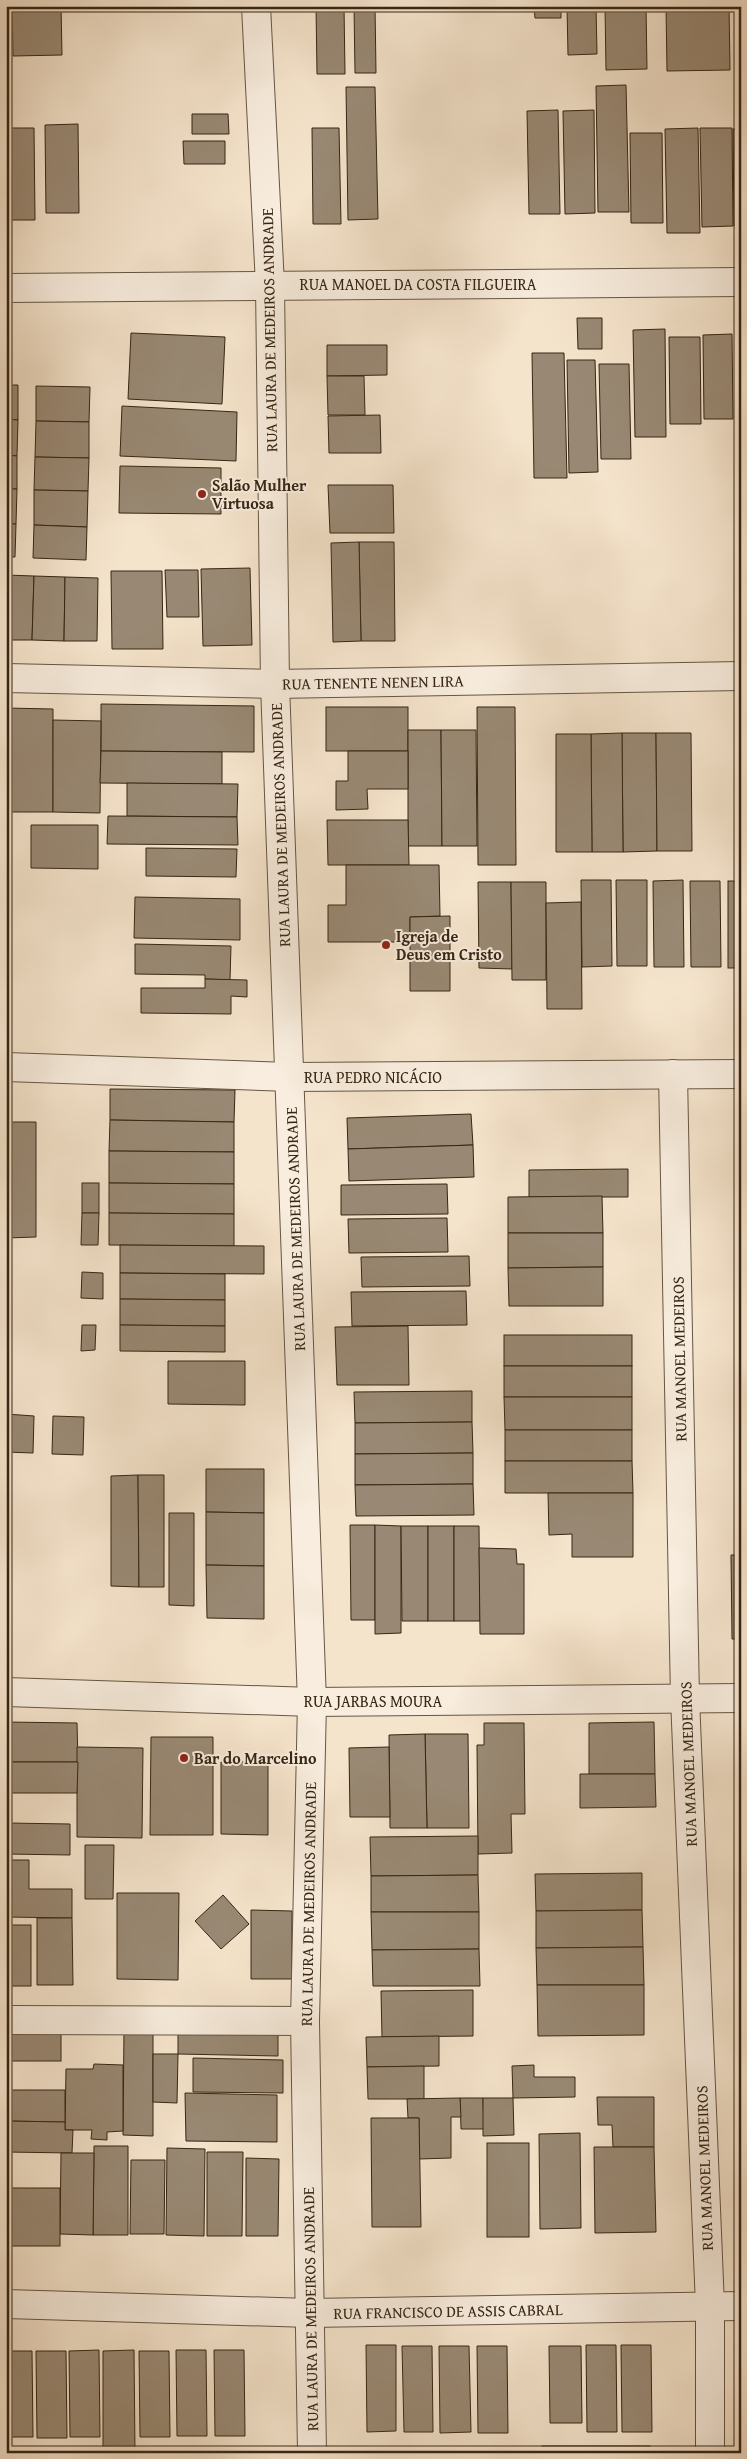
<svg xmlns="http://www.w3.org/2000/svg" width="747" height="2459" viewBox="0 0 747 2459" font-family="'Gentium Book Plus',serif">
<rect width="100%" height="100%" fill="#f5e4cc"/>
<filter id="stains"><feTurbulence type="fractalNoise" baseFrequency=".004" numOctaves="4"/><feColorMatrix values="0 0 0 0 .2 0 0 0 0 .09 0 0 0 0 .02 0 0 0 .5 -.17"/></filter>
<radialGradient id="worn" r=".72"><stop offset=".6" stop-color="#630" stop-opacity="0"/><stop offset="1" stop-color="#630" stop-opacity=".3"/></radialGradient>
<g fill="#998974" stroke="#362614">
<polygon points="12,6 61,6 62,55 13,56"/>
<polygon points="316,6 344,6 345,74 317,74"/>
<polygon points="354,6 375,6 376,73 355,73"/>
<polygon points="534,6 561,6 561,18 535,18"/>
<polygon points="567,6 596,6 597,54 568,55"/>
<polygon points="605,6 646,6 647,69 606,70"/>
<polygon points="666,6 729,6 730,70 667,71"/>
<polygon points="626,85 629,212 598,212 596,86"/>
<polygon points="346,87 375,87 378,219 348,220"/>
<polygon points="558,110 560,214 529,214 527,111"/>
<polygon points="594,110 595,213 565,214 563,111"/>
<polygon points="192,114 228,114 229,134 192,134"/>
<polygon points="78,124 79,213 46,213 45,125"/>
<polygon points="8,128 34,128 35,220 9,220"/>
<polygon points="312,128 339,128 341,224 313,224"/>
<polygon points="698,128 700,233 667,233 665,129"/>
<polygon points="700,128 732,128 733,226 702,227"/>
<polygon points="741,128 741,226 734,226 733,129"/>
<polygon points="630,133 662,133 663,223 631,223"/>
<polygon points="183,141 225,141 225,164 184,164"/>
<polygon points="577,318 602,318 602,349 578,349"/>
<polygon points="665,329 666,437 635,437 633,330"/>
<polygon points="131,333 225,337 222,404 128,399"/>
<polygon points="732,334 733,419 704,419 703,335"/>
<polygon points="669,337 700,337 701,424 670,424"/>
<polygon points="737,340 741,340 741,437 738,437"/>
<polygon points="327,345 387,345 387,375 327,376"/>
<polygon points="532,353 564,353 567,478 534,478"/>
<polygon points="567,360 595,360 598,472 569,473"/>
<polygon points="599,364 629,364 631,459 601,459"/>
<polygon points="327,376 364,376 365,415 328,415"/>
<polygon points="6,385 18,385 18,420 6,419"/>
<polygon points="36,386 90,387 89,422 36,421"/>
<polygon points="122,406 237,412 236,461 120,456"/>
<polygon points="380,415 381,453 329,453 328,416"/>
<polygon points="6,419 18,420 17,456 6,455"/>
<polygon points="36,421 89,422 89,458 35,457"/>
<polygon points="6,455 17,456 17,489 6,489"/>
<polygon points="35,457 89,458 88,491 34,490"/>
<polygon points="120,466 221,468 221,514 119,513"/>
<polygon points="328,485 393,485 394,533 330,533"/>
<polygon points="6,489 17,489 16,524 6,524"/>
<polygon points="34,490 88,491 87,527 34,525"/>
<polygon points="6,524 16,524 15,557 6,557"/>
<polygon points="34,525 87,527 86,560 33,558"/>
<polygon points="359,542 394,542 395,641 361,641"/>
<polygon points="359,542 361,641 333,642 331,543"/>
<polygon points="250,568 252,645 203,646 201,569"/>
<polygon points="165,570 198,570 199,617 167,617"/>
<polygon points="111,571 162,571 163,649 112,649"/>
<polygon points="6,575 34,576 32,640 6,640"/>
<polygon points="34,576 65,577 64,641 32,640"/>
<polygon points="65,577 98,578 97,641 64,641"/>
<polygon points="101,704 254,706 254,752 101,751"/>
<rect x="326" y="707" width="82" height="44"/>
<polygon points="477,707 515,707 516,865 478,865"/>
<polygon points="6,708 53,709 53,812 6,812"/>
<polygon points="53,720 101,721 100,813 53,812"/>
<polygon points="408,730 441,730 442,846 408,846"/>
<polygon points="441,730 476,730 477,846 442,846"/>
<polygon points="622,733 656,733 657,851 623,852"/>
<polygon points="622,733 623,852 592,852 591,734"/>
<polygon points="656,733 691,733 692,851 657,851"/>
<polygon points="556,734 591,734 592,852 556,852"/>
<polygon points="101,751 222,752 222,784 100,783"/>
<polygon points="348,751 408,751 408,789 367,789 368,809 336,810 336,781 348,781"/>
<polygon points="127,783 238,784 237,817 127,816"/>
<rect x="6" y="812" width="2" height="56"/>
<polygon points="108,816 237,817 238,845 107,844"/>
<polygon points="327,820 408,820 409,865 328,865"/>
<polygon points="31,825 98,825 98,869 31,868"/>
<polygon points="146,848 237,849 236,877 146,876"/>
<polygon points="346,865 439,865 440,916 410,917 410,942 328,942 328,905 346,905"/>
<polygon points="581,880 611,880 612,966 582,967"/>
<polygon points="616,880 647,880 647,966 617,966"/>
<polygon points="683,880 684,967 654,967 653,881"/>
<polygon points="690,881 720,881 721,967 691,967"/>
<rect x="728" y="881" width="13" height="87"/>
<polygon points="478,882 511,882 512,969 479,968"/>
<polygon points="511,882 546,882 546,980 512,980"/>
<polygon points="135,897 240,899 240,940 134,938"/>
<polygon points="581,902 582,1009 547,1009 546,903"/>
<polygon points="450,916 450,991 410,991 410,917"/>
<polygon points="135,944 231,946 230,980 205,979 205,975 135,974"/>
<polygon points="205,979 247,980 247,997 231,996 231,1014 141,1013 141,988 205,988"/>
<polygon points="110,1089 235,1090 234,1122 110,1120"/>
<polygon points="471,1114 473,1145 348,1149 347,1118"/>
<polygon points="110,1120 234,1122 234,1152 109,1151"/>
<polygon points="6,1122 36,1122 36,1237 6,1238"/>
<polygon points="473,1145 474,1177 349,1181 348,1149"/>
<polygon points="109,1151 234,1152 234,1184 109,1183"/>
<polygon points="628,1169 628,1197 529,1197 529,1170"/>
<rect x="82" y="1183" width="17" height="30"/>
<polygon points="109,1183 234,1184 234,1214 109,1213"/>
<polygon points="447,1184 448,1214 341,1215 341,1185"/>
<polygon points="602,1196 603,1233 508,1233 508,1197"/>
<polygon points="82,1213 99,1213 98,1245 81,1245"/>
<polygon points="109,1213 234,1214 234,1246 109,1245"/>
<polygon points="447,1218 448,1252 349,1253 348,1219"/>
<polygon points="508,1233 603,1233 603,1267 508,1268"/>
<polygon points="120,1245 264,1246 264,1274 120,1273"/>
<polygon points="469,1256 470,1286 362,1287 361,1257"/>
<polygon points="603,1267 603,1306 509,1306 508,1268"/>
<polygon points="82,1272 103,1273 103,1299 81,1298"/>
<polygon points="120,1273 225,1274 225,1300 120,1299"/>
<polygon points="466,1291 467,1325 352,1326 351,1292"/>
<polygon points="120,1299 225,1300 225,1326 120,1325"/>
<polygon points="82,1325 96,1325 95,1350 81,1351"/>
<polygon points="120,1325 225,1326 225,1352 120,1351"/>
<polygon points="408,1326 409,1385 337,1385 335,1327"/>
<rect x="504" y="1335" width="128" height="31"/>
<polygon points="168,1361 245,1361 245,1405 168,1404"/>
<rect x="504" y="1366" width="128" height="31"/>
<polygon points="472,1391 472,1422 355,1423 354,1392"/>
<polygon points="504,1397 632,1397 632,1430 505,1430"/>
<polygon points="6,1414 34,1416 33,1453 6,1452"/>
<polygon points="53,1416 84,1417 83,1455 52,1454"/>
<polygon points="472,1422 473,1453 355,1454 355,1423"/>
<rect x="505" y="1430" width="127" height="31"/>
<polygon points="473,1453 473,1484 355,1485 355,1454"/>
<polygon points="505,1461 632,1461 633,1493 505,1493"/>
<polygon points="206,1469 264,1469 264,1513 206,1512"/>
<polygon points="138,1475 139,1587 111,1586 111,1476"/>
<polygon points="138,1475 164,1475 164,1587 139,1587"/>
<polygon points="473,1484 474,1515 356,1516 355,1485"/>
<polygon points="548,1493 633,1493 633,1557 572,1557 572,1534 549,1535"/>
<polygon points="206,1512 264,1513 264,1566 206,1565"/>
<polygon points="169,1513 194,1513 194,1606 169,1605"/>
<polygon points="350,1525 375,1525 375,1620 351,1620"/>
<polygon points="375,1525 401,1526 401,1633 375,1634"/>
<polygon points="401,1526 428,1526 428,1621 402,1621"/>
<rect x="428" y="1526" width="26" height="95"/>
<polygon points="454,1526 479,1526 480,1621 454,1621"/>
<polygon points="479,1548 516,1549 517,1564 524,1564 524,1634 480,1634"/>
<polygon points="731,1555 741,1555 741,1639 732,1639"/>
<polygon points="206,1565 264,1566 264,1619 207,1618"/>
<polygon points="6,1722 77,1723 78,1762 6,1762"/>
<polygon points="654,1722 655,1774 589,1774 589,1723"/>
<polygon points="484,1723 524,1723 525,1814 511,1814 512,1853 478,1854 477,1745 484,1745"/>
<polygon points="425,1734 468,1734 469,1828 427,1828"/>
<polygon points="425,1734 427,1828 390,1828 389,1735"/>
<polygon points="151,1737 213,1737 213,1835 150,1835"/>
<polygon points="77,1747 143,1748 142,1838 77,1837"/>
<polygon points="389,1747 390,1817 350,1817 349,1748"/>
<polygon points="6,1762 78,1762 77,1793 6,1793"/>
<polygon points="221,1762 268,1762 268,1835 221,1834"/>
<polygon points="580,1774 655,1774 656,1807 580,1808"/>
<polygon points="7,1823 70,1824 70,1855 7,1854"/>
<polygon points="478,1836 478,1875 371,1876 370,1837"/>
<polygon points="85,1845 114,1845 113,1899 85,1899"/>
<polygon points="6,1860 29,1860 29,1889 72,1889 72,1918 6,1917"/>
<polygon points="642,1873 642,1910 536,1911 535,1874"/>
<polygon points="478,1875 479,1912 371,1912 371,1876"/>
<polygon points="117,1893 179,1893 178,1980 117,1979"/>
<polygon points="223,1895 249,1924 221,1949 195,1921"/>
<polygon points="251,1910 292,1911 292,1979 251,1979"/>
<polygon points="642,1910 643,1947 536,1948 536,1911"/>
<polygon points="371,1912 479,1912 479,1949 372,1950"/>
<polygon points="37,1918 72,1918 73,1985 37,1985"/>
<rect x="6" y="1925" width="25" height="61"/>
<polygon points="643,1947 644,1985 537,1985 536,1948"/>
<polygon points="479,1949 480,1986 373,1986 372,1950"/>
<polygon points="537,1985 644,1985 644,2035 538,2036"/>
<polygon points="473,1990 473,2036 382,2037 381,1991"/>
<rect x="6" y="2027" width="55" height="34"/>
<polygon points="124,2028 153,2029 153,2136 123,2135"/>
<polygon points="178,2028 278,2029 278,2056 178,2054"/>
<polygon points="439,2036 439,2066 367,2067 366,2037"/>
<polygon points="153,2054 178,2054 177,2103 153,2102"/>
<polygon points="193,2058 283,2060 283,2093 193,2092"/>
<polygon points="94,2064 123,2065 123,2131 107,2132 107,2140 91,2139 92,2130 65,2130 66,2069 93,2069"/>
<polygon points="534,2065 534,2077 575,2077 575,2097 513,2098 512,2066"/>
<polygon points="424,2066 424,2099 368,2099 367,2067"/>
<polygon points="6,2090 65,2090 65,2122 6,2121"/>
<polygon points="185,2093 277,2095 277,2142 186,2141"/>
<polygon points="597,2097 654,2097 654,2147 613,2147 612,2125 598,2125"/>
<polygon points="460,2098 483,2098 484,2129 461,2129"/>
<polygon points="460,2098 461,2117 451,2117 451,2158 419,2159 419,2118 408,2118 407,2099"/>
<polygon points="483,2098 513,2098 514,2135 483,2136"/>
<polygon points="371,2118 419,2118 421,2227 372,2227"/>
<polygon points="6,2121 65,2122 65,2130 73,2130 72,2153 6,2152"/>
<polygon points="580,2133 581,2228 540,2229 539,2134"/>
<rect x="487" y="2143" width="42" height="94"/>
<polygon points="94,2146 128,2146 128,2235 93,2235"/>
<polygon points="594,2147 654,2147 656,2232 595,2233"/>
<polygon points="167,2148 205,2149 204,2236 166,2235"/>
<polygon points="207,2152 243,2152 242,2236 207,2236"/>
<polygon points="61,2153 94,2153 93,2235 60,2234"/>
<polygon points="246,2158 279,2159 278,2236 246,2236"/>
<polygon points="131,2160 165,2160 164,2234 130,2234"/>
<rect x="6" y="2188" width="54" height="58"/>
<polygon points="736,2339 741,2339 741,2428 737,2428"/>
<polygon points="366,2345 396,2345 396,2431 367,2432"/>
<polygon points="586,2345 616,2345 617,2432 587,2432"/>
<polygon points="621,2345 651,2345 652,2432 622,2432"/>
<polygon points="402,2346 432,2346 433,2432 404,2432"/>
<polygon points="439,2346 469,2346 471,2432 440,2433"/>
<polygon points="477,2346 507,2346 508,2433 478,2433"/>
<polygon points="549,2346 581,2346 582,2423 550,2423"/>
<polygon points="99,2350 100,2437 70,2437 69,2351"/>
<polygon points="134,2350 135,2453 103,2453 103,2351"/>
<polygon points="176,2350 206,2350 207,2436 177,2436"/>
<polygon points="214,2350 244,2350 245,2436 215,2436"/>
<polygon points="6,2351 32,2351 33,2437 6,2437"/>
<polygon points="36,2351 66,2351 67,2438 37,2438"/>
<polygon points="139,2351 169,2351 170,2437 140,2437"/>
<rect x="542" y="2446" width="108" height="7"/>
<rect x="359" y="2449" width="63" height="4"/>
<rect x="448" y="2450" width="62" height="3"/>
</g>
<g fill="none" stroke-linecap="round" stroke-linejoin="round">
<defs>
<g id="minor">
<polyline points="256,6 270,285 275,684 312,1702 305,2021 312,2453"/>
<polyline points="6,288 741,282"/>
<polyline points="6,678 275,684 741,676"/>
<polyline points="6,1067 290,1077 741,1074"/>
<polyline points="673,1074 685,1698 710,2306 710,2453"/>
<polyline points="6,1692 312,1702 741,1698"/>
<polyline points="6,2020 305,2021"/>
<polyline points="6,2304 310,2313 741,2306"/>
</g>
</defs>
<use href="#minor" stroke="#665642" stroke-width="30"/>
<use href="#minor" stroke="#f8edde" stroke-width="28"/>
</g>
<g fill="#8f2418" stroke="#f8edde" stroke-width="2">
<circle cx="202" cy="494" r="5"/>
<circle cx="386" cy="945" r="5"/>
<circle cx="184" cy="1758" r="5"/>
</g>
<g text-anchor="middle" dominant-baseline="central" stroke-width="4" stroke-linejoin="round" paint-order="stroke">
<g font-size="16" fill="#362614" stroke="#f8edde">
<text x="418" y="284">RUA MANOEL DA COSTA FILGUEIRA</text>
<text transform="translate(269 330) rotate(-91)">RUA LAURA DE MEDEIROS ANDRADE</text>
<text transform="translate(373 682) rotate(-1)">RUA TENENTE NENEN LIRA</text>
<text transform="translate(280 825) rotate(-92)">RUA LAURA DE MEDEIROS ANDRADE</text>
<text x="373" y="1077">RUA PEDRO NICÁCIO</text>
<text transform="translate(295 1229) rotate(-92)">RUA LAURA DE MEDEIROS ANDRADE</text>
<text transform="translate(679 1359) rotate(-91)">RUA MANOEL MEDEIROS</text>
<text x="373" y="1701">RUA JARBAS MOURA</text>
<text transform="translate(688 1764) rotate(-92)">RUA MANOEL MEDEIROS</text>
<text transform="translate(308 1904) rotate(-89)">RUA LAURA DE MEDEIROS ANDRADE</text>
<text transform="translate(704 2168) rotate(-92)">RUA MANOEL MEDEIROS</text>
<text transform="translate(310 2309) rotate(-91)">RUA LAURA DE MEDEIROS ANDRADE</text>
<text transform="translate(448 2311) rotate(-1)">RUA FRANCISCO DE ASSIS CABRAL</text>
</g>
<g font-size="16" font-weight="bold" fill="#362614" stroke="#f8edde" text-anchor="start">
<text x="212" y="485">Salão Mulher<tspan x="212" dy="18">Virtuosa</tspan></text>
<text x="396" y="936">Igreja de<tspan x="396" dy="18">Deus em Cristo</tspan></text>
<text x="194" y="1758">Bar do Marcelino</text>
</g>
</g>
<rect width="747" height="2459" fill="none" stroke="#f5e4cc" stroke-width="25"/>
<rect x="8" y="8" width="732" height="2444" fill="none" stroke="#362614" stroke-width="2.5"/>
<rect x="12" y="12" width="722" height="2434" fill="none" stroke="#362614"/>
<rect width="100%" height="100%" filter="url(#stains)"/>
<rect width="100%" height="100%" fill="url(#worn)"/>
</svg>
